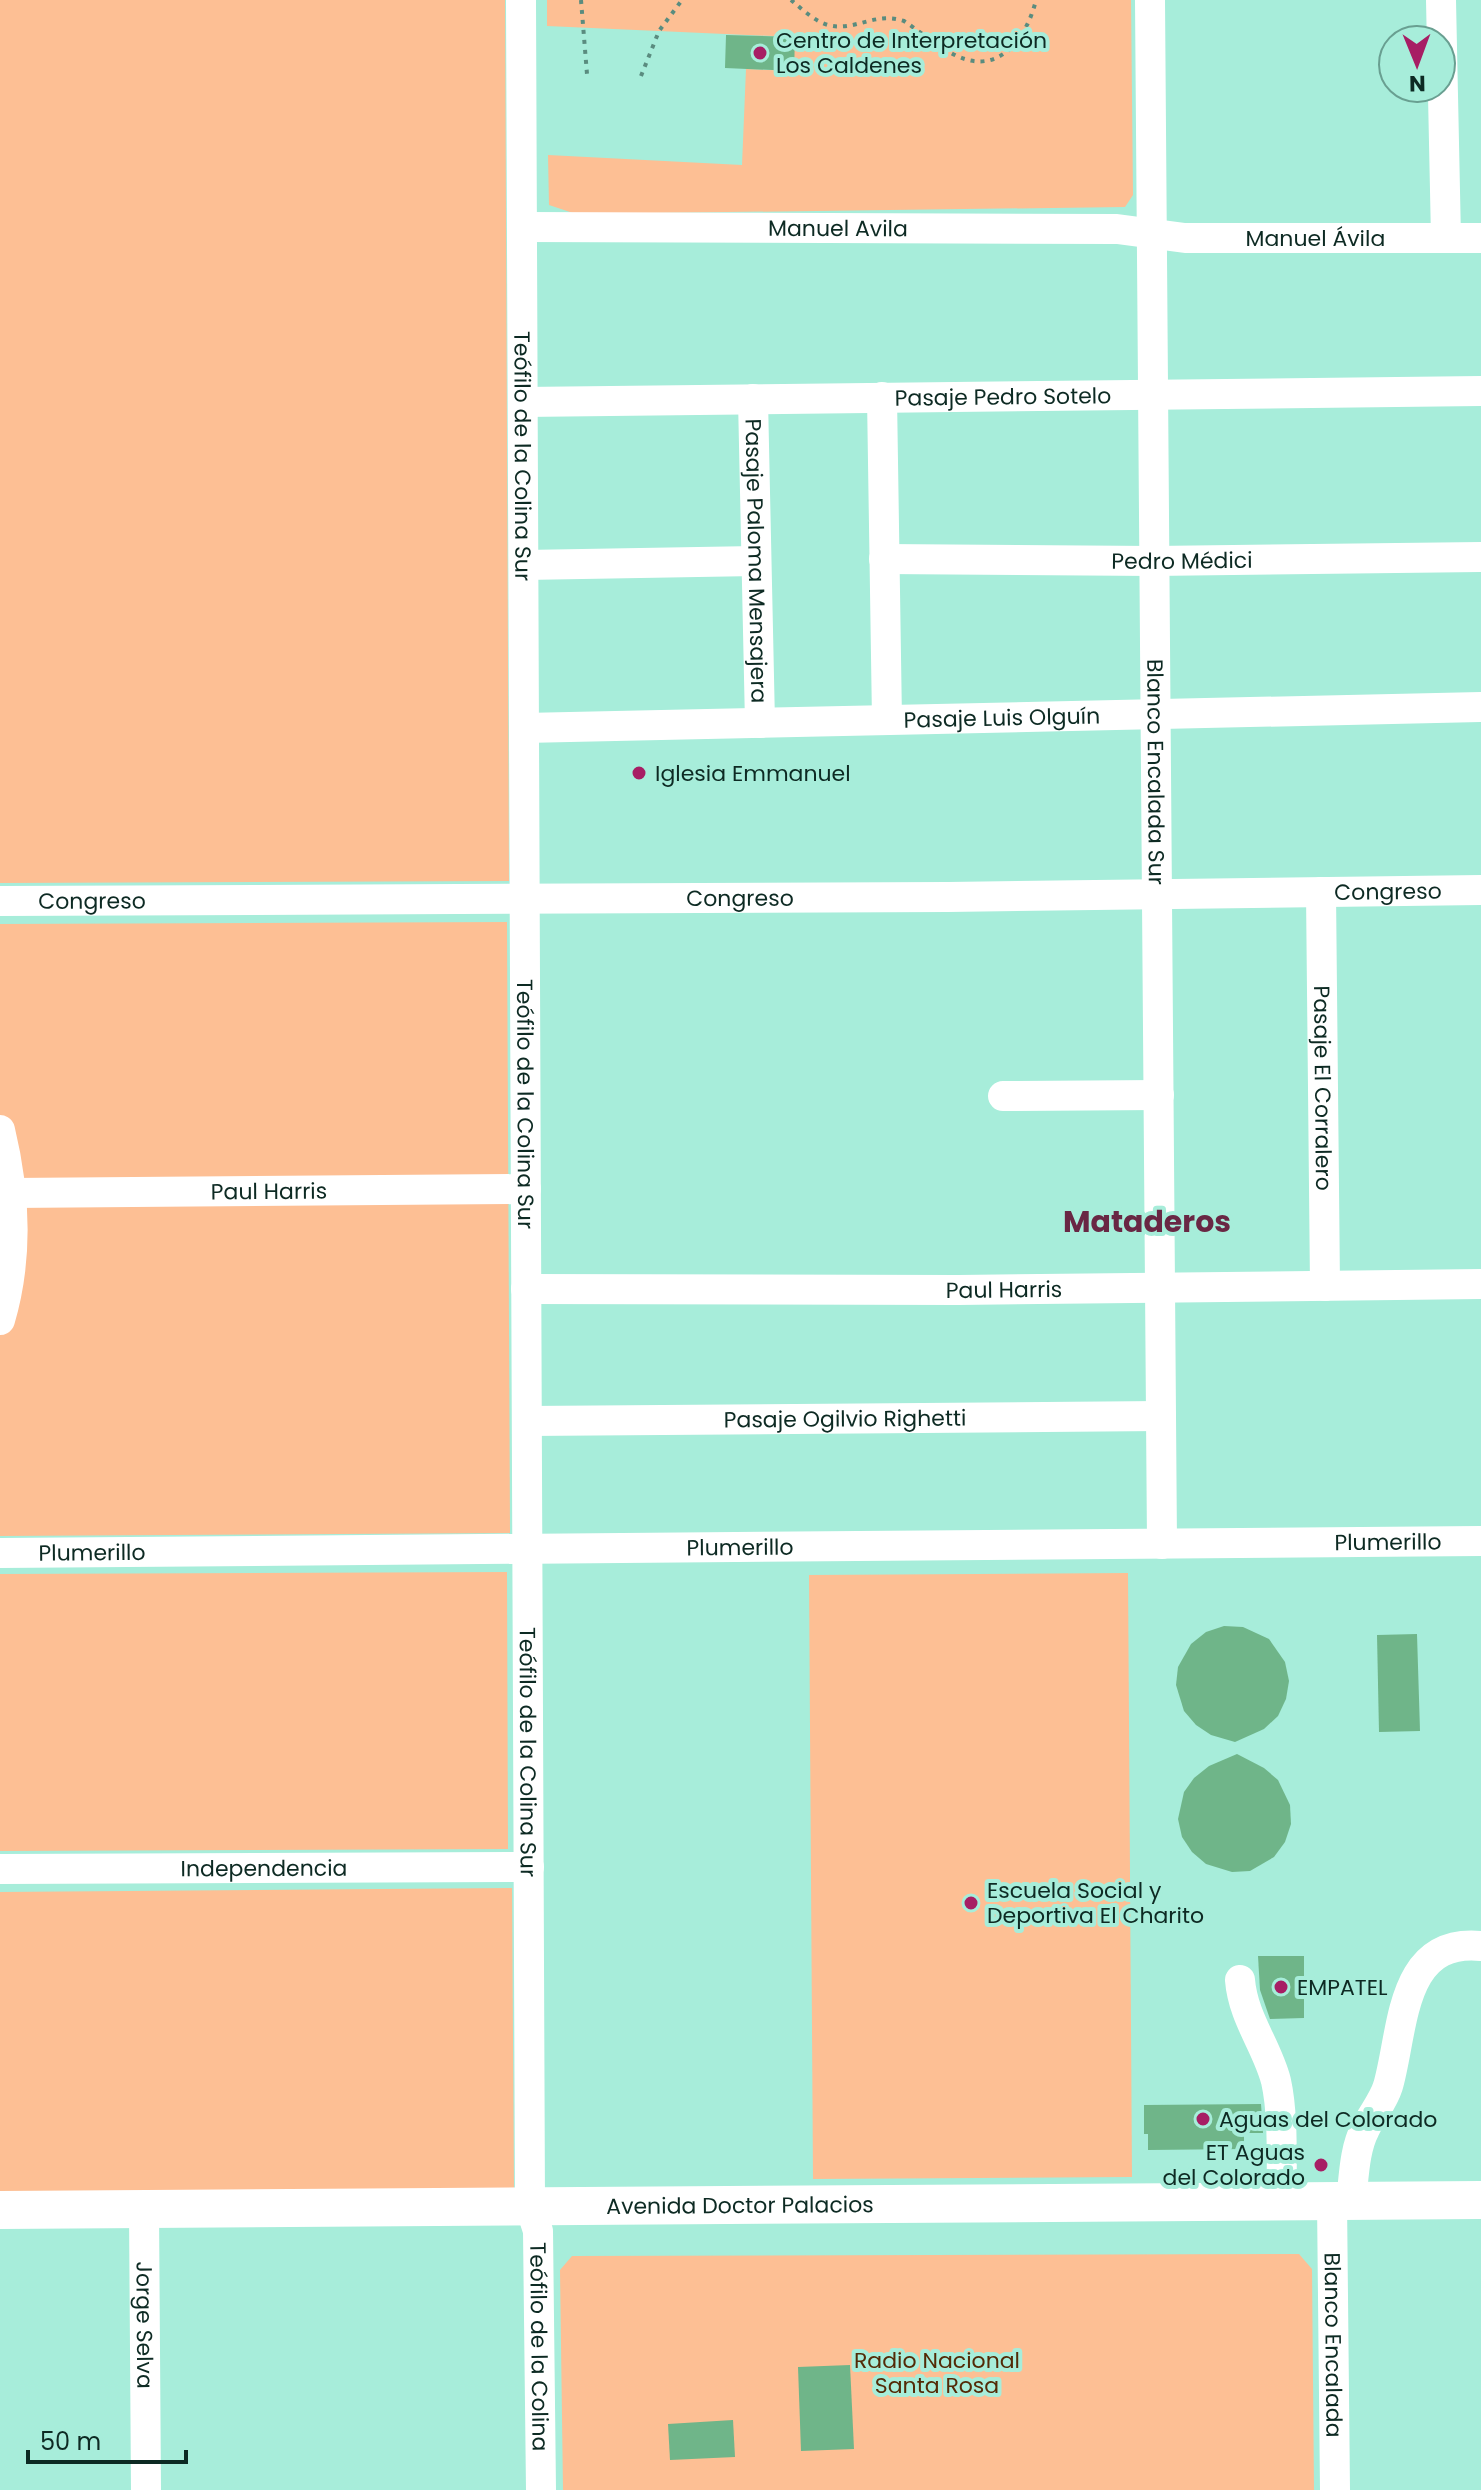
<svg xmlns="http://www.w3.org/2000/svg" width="1481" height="2490" viewBox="0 0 1481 2490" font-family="Poppins,sans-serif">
<rect width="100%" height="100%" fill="#a7edda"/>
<g fill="#fdbf94">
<polygon points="0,0 505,0 509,881 0,883"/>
<polygon points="547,0 1131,0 1133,195 1125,207 576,214 549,205 548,155 742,165 746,69 793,71 794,37 547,26"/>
<polygon points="507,922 510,1533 0,1536 0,924"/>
<polygon points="507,1572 508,1849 0,1851 0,1574"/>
<polygon points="1128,1573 1132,2177 813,2179 809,1575"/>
<polygon points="512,1888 514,2192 0,2196 0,1892"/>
<polygon points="1299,2254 1312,2269 1314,2490 563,2490 560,2270 572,2256"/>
</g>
<g fill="#6fb589">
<polygon points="726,35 795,37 794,71 725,68"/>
<polygon points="1224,1626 1243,1627 1269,1639 1285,1662 1289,1681 1286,1699 1278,1716 1264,1729 1235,1742 1211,1735 1196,1725 1184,1711 1176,1685 1178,1667 1191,1644 1206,1632"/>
<polygon points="1417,1634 1420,1731 1379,1732 1377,1635"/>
<polygon points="1237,1754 1264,1768 1278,1780 1290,1805 1291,1824 1285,1842 1274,1857 1250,1871 1232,1872 1206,1864 1192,1852 1182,1837 1178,1819 1184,1792 1194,1778 1209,1766"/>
<polygon points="1258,1956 1304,1956 1304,2018 1270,2019 1260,1990"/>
<polygon points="1261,2104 1263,2133 1244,2133 1244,2149 1148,2150 1148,2134 1144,2134 1144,2105"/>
<polygon points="850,2365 854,2449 801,2451 798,2367"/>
<polygon points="733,2420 735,2457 670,2460 668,2424"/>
</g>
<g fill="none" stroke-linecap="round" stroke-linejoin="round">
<g stroke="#5a8c7f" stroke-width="4" stroke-dasharray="4 6" stroke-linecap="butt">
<polyline points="581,0 587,74"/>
<path d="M791 0C802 9 814 21 828 25 855 32 875 11 904 21 922 33 938 47 957 56 1000 76 1027 37 1036 0"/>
<polyline points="641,76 659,31 682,0"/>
</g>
<g stroke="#fff" stroke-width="30">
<path id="s1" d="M521 0 530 2206 538 2231 541 2490"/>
<path id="s2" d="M1150 0 1162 1544"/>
<polyline points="1441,0 1446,238"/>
<path id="s3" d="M522 227 1117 229 1185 238H1481"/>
<polyline points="882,397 887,720"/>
<path id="s4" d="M753 399 760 723"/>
<path id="s5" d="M523 402 1481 391"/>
<path id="s6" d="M884 559 1154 561 1481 557"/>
<polyline points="524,565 756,561"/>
<path id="s7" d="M524 728 1481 707"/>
<path id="s8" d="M1321 892 1325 1286"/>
<path id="s9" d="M0 901 948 897 1481 890"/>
<polyline points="1003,1096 1159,1095"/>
<path d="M0 1130C15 1192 18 1259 0 1320"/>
<path id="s10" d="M11 1193 526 1189"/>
<path id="s11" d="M526 1289 958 1290 1481 1284"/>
<path id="s12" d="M527 1421 1161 1416"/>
<path id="s13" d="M0 1553 1481 1541"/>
<path id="s14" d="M0 1869 529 1867"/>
<path d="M1240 1980C1243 2018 1267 2046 1276 2081 1284 2117 1281 2164 1282 2201"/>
<path id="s15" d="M1332 2201 1335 2490"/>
<path d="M1351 2201C1354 2178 1354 2150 1365 2129 1372 2114 1383 2102 1388 2086 1404 2030 1399 1938 1481 1946"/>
<path id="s16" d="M144 2209 146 2490"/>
</g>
<path stroke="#fff" stroke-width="38" id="s17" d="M0 2210 1481 2200"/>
</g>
<g fill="#a71e64" stroke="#a7edda" stroke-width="3">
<circle cx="760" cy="53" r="8"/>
<circle cx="639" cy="773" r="8"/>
<circle cx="971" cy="1903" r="8"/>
<circle cx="1281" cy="1987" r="8"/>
<circle cx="1203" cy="2119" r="8"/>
<circle cx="1321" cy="2165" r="8"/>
</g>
<g text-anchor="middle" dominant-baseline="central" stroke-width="8" stroke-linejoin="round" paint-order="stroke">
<g font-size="22" fill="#0d2a23" stroke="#a7edda" text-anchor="start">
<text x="776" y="40">Centro de Interpretación<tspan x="776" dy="25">Los Caldenes</tspan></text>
<text x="655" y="773">Iglesia Emmanuel</text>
<text x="987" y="1890">Escuela Social y<tspan x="987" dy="25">Deportiva El Charito</tspan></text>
<text x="1297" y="1987">EMPATEL</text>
<text x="1219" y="2119">Aguas del Colorado</text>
<text x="1305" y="2152" text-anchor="end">ET Aguas<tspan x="1305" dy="25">del Colorado</tspan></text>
</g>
<g font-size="22" fill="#0d2a23" stroke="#a7edda">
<text stroke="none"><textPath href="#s3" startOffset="316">Manuel Avila</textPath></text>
<text stroke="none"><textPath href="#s3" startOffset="794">Manuel Ávila</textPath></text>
<text stroke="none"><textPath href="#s5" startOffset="480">Pasaje Pedro Sotelo</textPath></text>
<text stroke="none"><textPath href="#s1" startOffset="456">Teófilo de la Colina Sur</textPath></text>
<text stroke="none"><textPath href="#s6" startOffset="298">Pedro Médici</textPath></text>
<text stroke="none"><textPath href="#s4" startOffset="162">Pasaje Paloma Mensajera</textPath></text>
<text stroke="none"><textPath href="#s7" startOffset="478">Pasaje Luis Olguín</textPath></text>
<text stroke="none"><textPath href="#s2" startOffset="772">Blanco Encalada Sur</textPath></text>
<text stroke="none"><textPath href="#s9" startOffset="1388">Congreso</textPath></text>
<text stroke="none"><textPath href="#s9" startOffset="740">Congreso</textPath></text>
<text stroke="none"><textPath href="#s9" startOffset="92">Congreso</textPath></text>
<text stroke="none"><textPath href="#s8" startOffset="196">Pasaje El Corralero</textPath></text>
<text stroke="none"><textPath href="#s1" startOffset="1104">Teófilo de la Colina Sur</textPath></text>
<text stroke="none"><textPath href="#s10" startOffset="258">Paul Harris</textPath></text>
<text stroke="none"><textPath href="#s11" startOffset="478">Paul Harris</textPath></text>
<text stroke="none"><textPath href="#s12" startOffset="318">Pasaje Ogilvio Righetti</textPath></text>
<text stroke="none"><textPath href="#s13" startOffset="1388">Plumerillo</textPath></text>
<text stroke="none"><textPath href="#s13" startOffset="740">Plumerillo</textPath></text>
<text stroke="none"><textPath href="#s13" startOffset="92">Plumerillo</textPath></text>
<text stroke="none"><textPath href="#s1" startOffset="1752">Teófilo de la Colina Sur</textPath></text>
<text stroke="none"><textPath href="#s14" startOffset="264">Independencia</textPath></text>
<text stroke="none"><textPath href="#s17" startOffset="740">Avenida Doctor Palacios</textPath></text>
<text stroke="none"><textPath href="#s16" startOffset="116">Jorge Selva</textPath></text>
<text stroke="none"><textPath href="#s15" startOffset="144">Blanco Encalada</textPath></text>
<text stroke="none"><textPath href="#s1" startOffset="2348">Teófilo de la Colina</textPath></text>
</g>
<g font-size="22" fill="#532a07" stroke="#a7edda">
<text x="937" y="2360">Radio Nacional<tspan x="937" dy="25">Santa Rosa</tspan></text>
</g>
<g font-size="30" font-weight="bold" fill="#692744" stroke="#a7edda">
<text x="1147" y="1221">Mataderos</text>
</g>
</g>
<g transform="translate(1417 64) rotate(179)"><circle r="38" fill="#a7edda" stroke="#699f91" stroke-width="2"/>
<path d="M0-6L14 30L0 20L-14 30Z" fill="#a71e64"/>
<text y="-12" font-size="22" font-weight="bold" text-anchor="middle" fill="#0d2a23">N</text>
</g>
<path d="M28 2450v12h158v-12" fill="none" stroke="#0d2a23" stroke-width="4"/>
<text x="40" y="2450" font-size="24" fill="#0d2a23" stroke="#a7edda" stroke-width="6" paint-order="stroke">50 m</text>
</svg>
